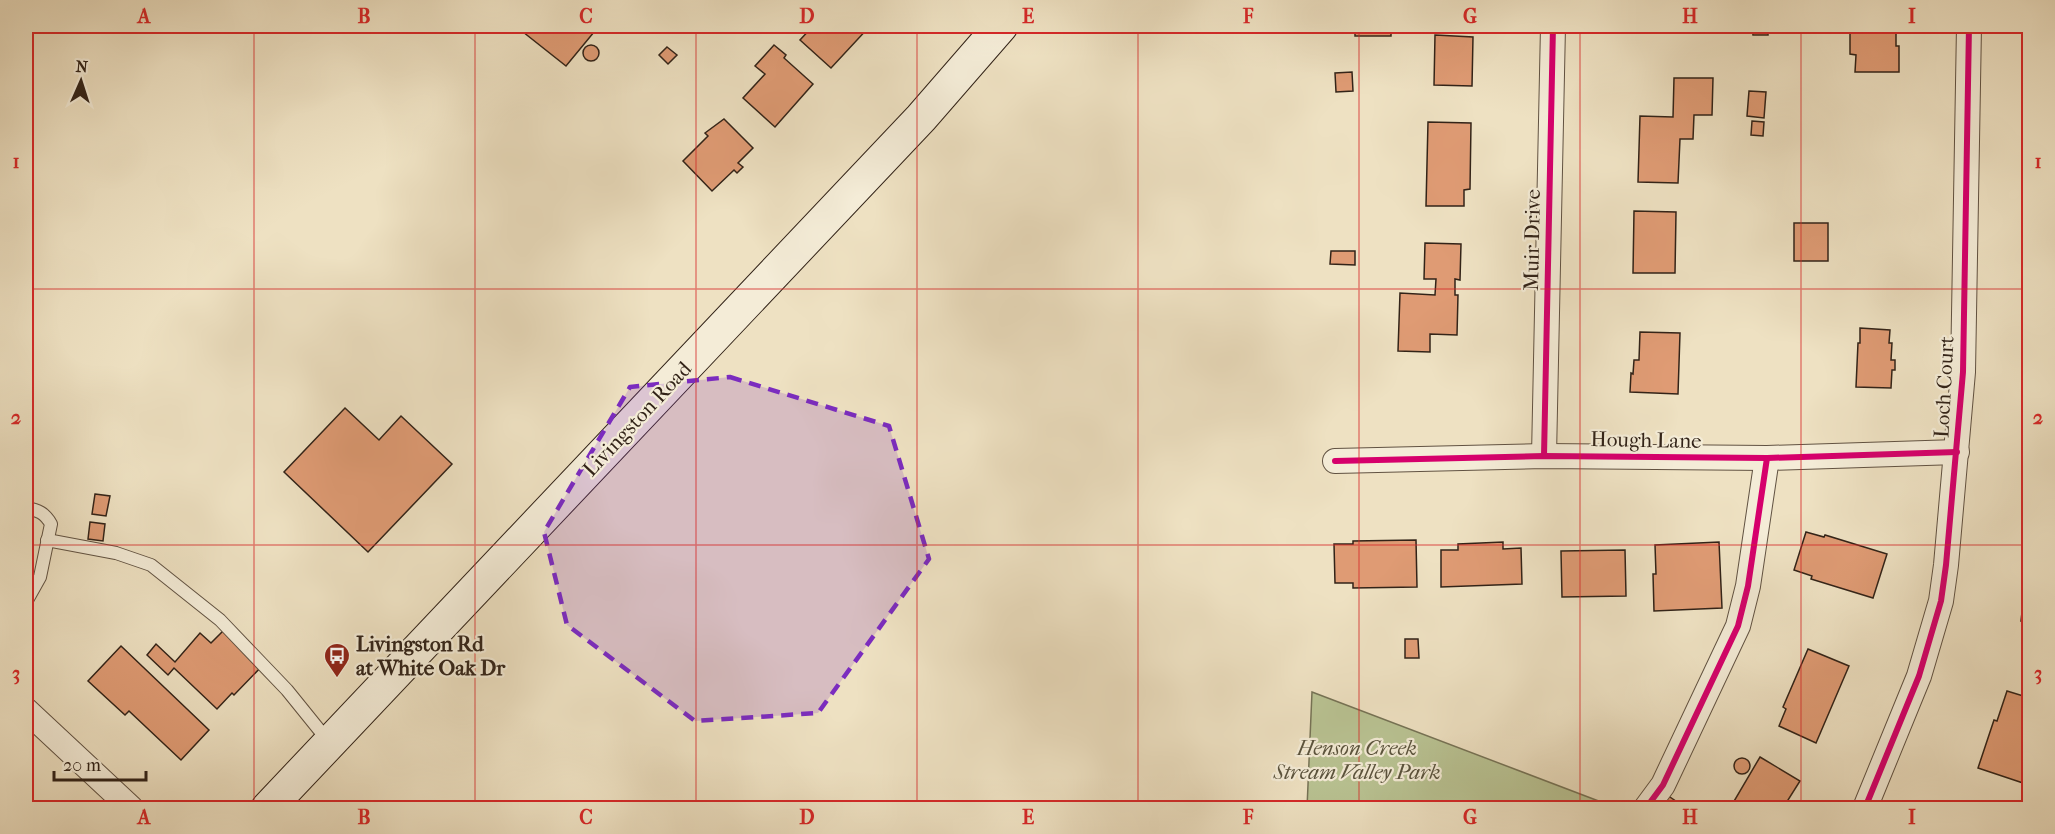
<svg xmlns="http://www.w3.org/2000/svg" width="2055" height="834" viewBox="0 0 2055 834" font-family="'IM FELL French Canon',serif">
<rect width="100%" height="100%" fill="#eee1c2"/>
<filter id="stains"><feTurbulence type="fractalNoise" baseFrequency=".00333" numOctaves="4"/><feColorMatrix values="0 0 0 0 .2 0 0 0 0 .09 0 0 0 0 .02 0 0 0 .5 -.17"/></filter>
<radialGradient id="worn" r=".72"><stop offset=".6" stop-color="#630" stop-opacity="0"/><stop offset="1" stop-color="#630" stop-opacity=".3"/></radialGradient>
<polygon fill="#b9c393" stroke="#767356" stroke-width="1.5" points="1312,692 1617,808 1307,808"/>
<g fill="#df9b74" stroke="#322318" stroke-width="1.5">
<polygon points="520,26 599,26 566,66 518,28"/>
<polygon points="813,26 870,26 831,68 800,40"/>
<rect x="1355" y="26" width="36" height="10"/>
<polygon points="1752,26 1768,26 1768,35 1753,35"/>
<polygon points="1857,26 1896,26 1896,46 1899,46 1899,72 1855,72 1856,55 1850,54 1850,33 1857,33"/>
<polygon points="1435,35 1473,37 1472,86 1434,85"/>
<polygon points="774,45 786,55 784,58 813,84 775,127 743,98 765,74 755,66"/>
<circle cx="591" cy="53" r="8"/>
<polygon points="667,47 677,55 668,64 659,55"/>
<polygon points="1352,72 1353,91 1336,92 1335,73"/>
<polygon points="1674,78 1713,78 1712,115 1694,115 1693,139 1680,139 1678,183 1638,182 1640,116 1673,117"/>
<polygon points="1749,91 1766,92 1764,118 1747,116"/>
<polygon points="724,119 753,148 738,163 743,167 737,173 734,170 712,191 683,161 708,136 705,133"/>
<polygon points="1752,121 1764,122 1763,136 1751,135"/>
<polygon points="1428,122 1471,123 1470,189 1464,190 1464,206 1426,206"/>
<polygon points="1634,211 1676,212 1675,273 1633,273"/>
<rect x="1794" y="223" width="34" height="38"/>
<polygon points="1425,243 1461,244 1460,280 1455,279 1455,295 1458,295 1457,335 1430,334 1430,352 1398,351 1400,293 1435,295 1436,279 1424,279"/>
<polygon points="1331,251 1355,251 1355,265 1330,264"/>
<polygon points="1860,328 1890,330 1889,343 1892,343 1891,360 1895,360 1895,370 1892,370 1891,388 1856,387 1858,343 1860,343"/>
<polygon points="1640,332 1680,333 1678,394 1630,392 1631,373 1633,374 1634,360 1639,360"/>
<polygon points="345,408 379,440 401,416 452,464 368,552 284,472"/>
<polygon points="95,494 110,496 106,516 92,514"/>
<polygon points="90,522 105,524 103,541 88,539"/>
<polygon points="1806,532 1824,537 1825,535 1887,554 1873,598 1811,579 1812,576 1794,570"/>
<polygon points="1416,540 1417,587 1353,588 1353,583 1335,583 1334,544 1353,544 1353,541"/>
<polygon points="1503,542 1503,549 1521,548 1522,584 1441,587 1441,550 1458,550 1458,544"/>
<polygon points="1719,542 1722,608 1654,611 1653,574 1656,574 1655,545"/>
<polygon points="1625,550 1626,596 1562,597 1561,551"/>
<polygon points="2028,559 2030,559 2030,622 2021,621"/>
<polygon points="223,631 263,665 234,695 232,693 217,709 174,668 168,675 147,655 156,644 175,662 200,633 211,643"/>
<polygon points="1405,639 1418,639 1419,658 1405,658"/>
<polygon points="121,646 209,730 181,760 129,711 125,715 88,681"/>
<polygon points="1808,649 1849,666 1816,743 1779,726 1786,709 1783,707"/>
<polygon points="2007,691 2030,698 2030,762 2023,783 1978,768 1994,720 1997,721"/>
<polygon points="1760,757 1800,781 1783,808 1730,808"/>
<circle cx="1742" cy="766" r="8"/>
<polygon points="1667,795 1680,804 1677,808 1665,808 1660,806"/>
</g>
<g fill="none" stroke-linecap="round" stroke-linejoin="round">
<defs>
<g id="lane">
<path d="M26 508C38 510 45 513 51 524L40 577 26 602"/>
<polyline points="47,540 116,553 151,565 220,620 287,690 329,742"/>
</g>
<g id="street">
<polyline points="1544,456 1553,26"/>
<polyline points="1335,461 1544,456 1767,458 1957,452"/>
<polyline points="26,710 131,808"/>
<polyline points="1646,808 1663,785 1738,626 1748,586 1767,458"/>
<polyline points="1865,808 1919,676 1941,601 1946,565 1963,372 1969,26"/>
</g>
<polyline id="secondary" points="268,808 921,118 1001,26"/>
</defs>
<use href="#lane" stroke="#615242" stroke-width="14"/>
<use href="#street" stroke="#615242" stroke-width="26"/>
<use href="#secondary" stroke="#322318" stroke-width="35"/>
<use href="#lane" stroke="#f4ecd7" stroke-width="12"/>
<use href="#street" stroke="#f4ecd7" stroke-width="24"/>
<use href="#secondary" stroke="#f4ecd7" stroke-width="33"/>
<defs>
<g id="cycleway">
<polyline points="1544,456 1553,26"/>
<polyline points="1335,461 1544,456 1767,458 1957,452"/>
<polyline points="1646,808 1663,785 1738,626 1748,586 1767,458"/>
<polyline points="1865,808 1919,676 1941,601 1946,565 1963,372 1969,26"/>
</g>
</defs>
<use href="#cycleway" stroke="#f4ecd7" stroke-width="10"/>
<use href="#cycleway" stroke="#d6006c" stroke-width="6"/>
</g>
<path fill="#7b2cbf" fill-opacity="0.2" stroke="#7b2cbf" stroke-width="4.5" stroke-dasharray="12 8" stroke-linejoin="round" d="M730 377 889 426 929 559 818 713 695 721 567 625 544 532 630 387Z"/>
<path fill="none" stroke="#d62828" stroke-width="1.5" stroke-opacity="0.55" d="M254 26V808M475 26V808M696 26V808M917 26V808M1138 26V808M1359 26V808M1580 26V808M1801 26V808M26 289H2030M26 545H2030"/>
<defs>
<symbol id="bus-pin" viewBox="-11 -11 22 30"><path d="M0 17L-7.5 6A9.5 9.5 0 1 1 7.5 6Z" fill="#8f2418" stroke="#f4ecd7"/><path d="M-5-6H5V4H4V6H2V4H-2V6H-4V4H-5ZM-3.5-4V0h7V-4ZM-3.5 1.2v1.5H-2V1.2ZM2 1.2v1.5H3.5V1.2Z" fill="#fff"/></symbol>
</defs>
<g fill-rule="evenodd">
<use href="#bus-pin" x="322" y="641" width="30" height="40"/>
</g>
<g text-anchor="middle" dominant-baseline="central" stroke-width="4.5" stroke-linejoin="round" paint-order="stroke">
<g font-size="21" fill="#322318" stroke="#f4ecd7">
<text transform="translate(1532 240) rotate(-89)">Muir Drive</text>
<text transform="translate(1944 387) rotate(-87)">Loch Court</text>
<text transform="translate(637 419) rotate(-47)">Livingston Road</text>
<text transform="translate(1646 440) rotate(1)">Hough Lane</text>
</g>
<g font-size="21" font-weight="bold" fill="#322318" stroke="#f4ecd7" text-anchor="start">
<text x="356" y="644">Livingston Rd<tspan x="356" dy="24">at White Oak Dr</tspan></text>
</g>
<g font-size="21" font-style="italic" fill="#5a533d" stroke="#f4ecd7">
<text x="1357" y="748">Henson Creek<tspan x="1357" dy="24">Stream Valley Park</tspan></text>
</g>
</g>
<rect width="2055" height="834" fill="none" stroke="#eee1c2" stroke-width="66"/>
<g transform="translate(81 81) rotate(3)" stroke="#f4ecd7" stroke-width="4.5" paint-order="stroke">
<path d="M0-4.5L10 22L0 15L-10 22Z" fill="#322318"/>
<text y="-9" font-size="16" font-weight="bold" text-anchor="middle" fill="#322318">N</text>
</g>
<path d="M54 771v9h92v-9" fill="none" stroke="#322318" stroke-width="3"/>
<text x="63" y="771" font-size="18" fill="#322318" stroke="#f4ecd7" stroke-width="4.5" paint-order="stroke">20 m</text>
<rect x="33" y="33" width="1989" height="768" fill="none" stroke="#d62828" stroke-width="2"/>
<g font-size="20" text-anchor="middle" font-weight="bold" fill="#d62828">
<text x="144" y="23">A</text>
<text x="364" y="23">B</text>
<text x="586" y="23">C</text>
<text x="807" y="23">D</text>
<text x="1028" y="23">E</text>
<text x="1248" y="23">F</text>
<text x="1470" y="23">G</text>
<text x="1690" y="23">H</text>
<text x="1912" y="23">I</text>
<text x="16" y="168">1</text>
<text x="2038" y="168">1</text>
<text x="16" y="424">2</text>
<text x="2038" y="424">2</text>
<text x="16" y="680">3</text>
<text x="2038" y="680">3</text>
<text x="144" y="824">A</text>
<text x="364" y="824">B</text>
<text x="586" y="824">C</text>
<text x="807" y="824">D</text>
<text x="1028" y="824">E</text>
<text x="1248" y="824">F</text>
<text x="1470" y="824">G</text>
<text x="1690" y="824">H</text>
<text x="1912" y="824">I</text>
</g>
<rect width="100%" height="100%" filter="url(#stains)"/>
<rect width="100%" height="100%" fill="url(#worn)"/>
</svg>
